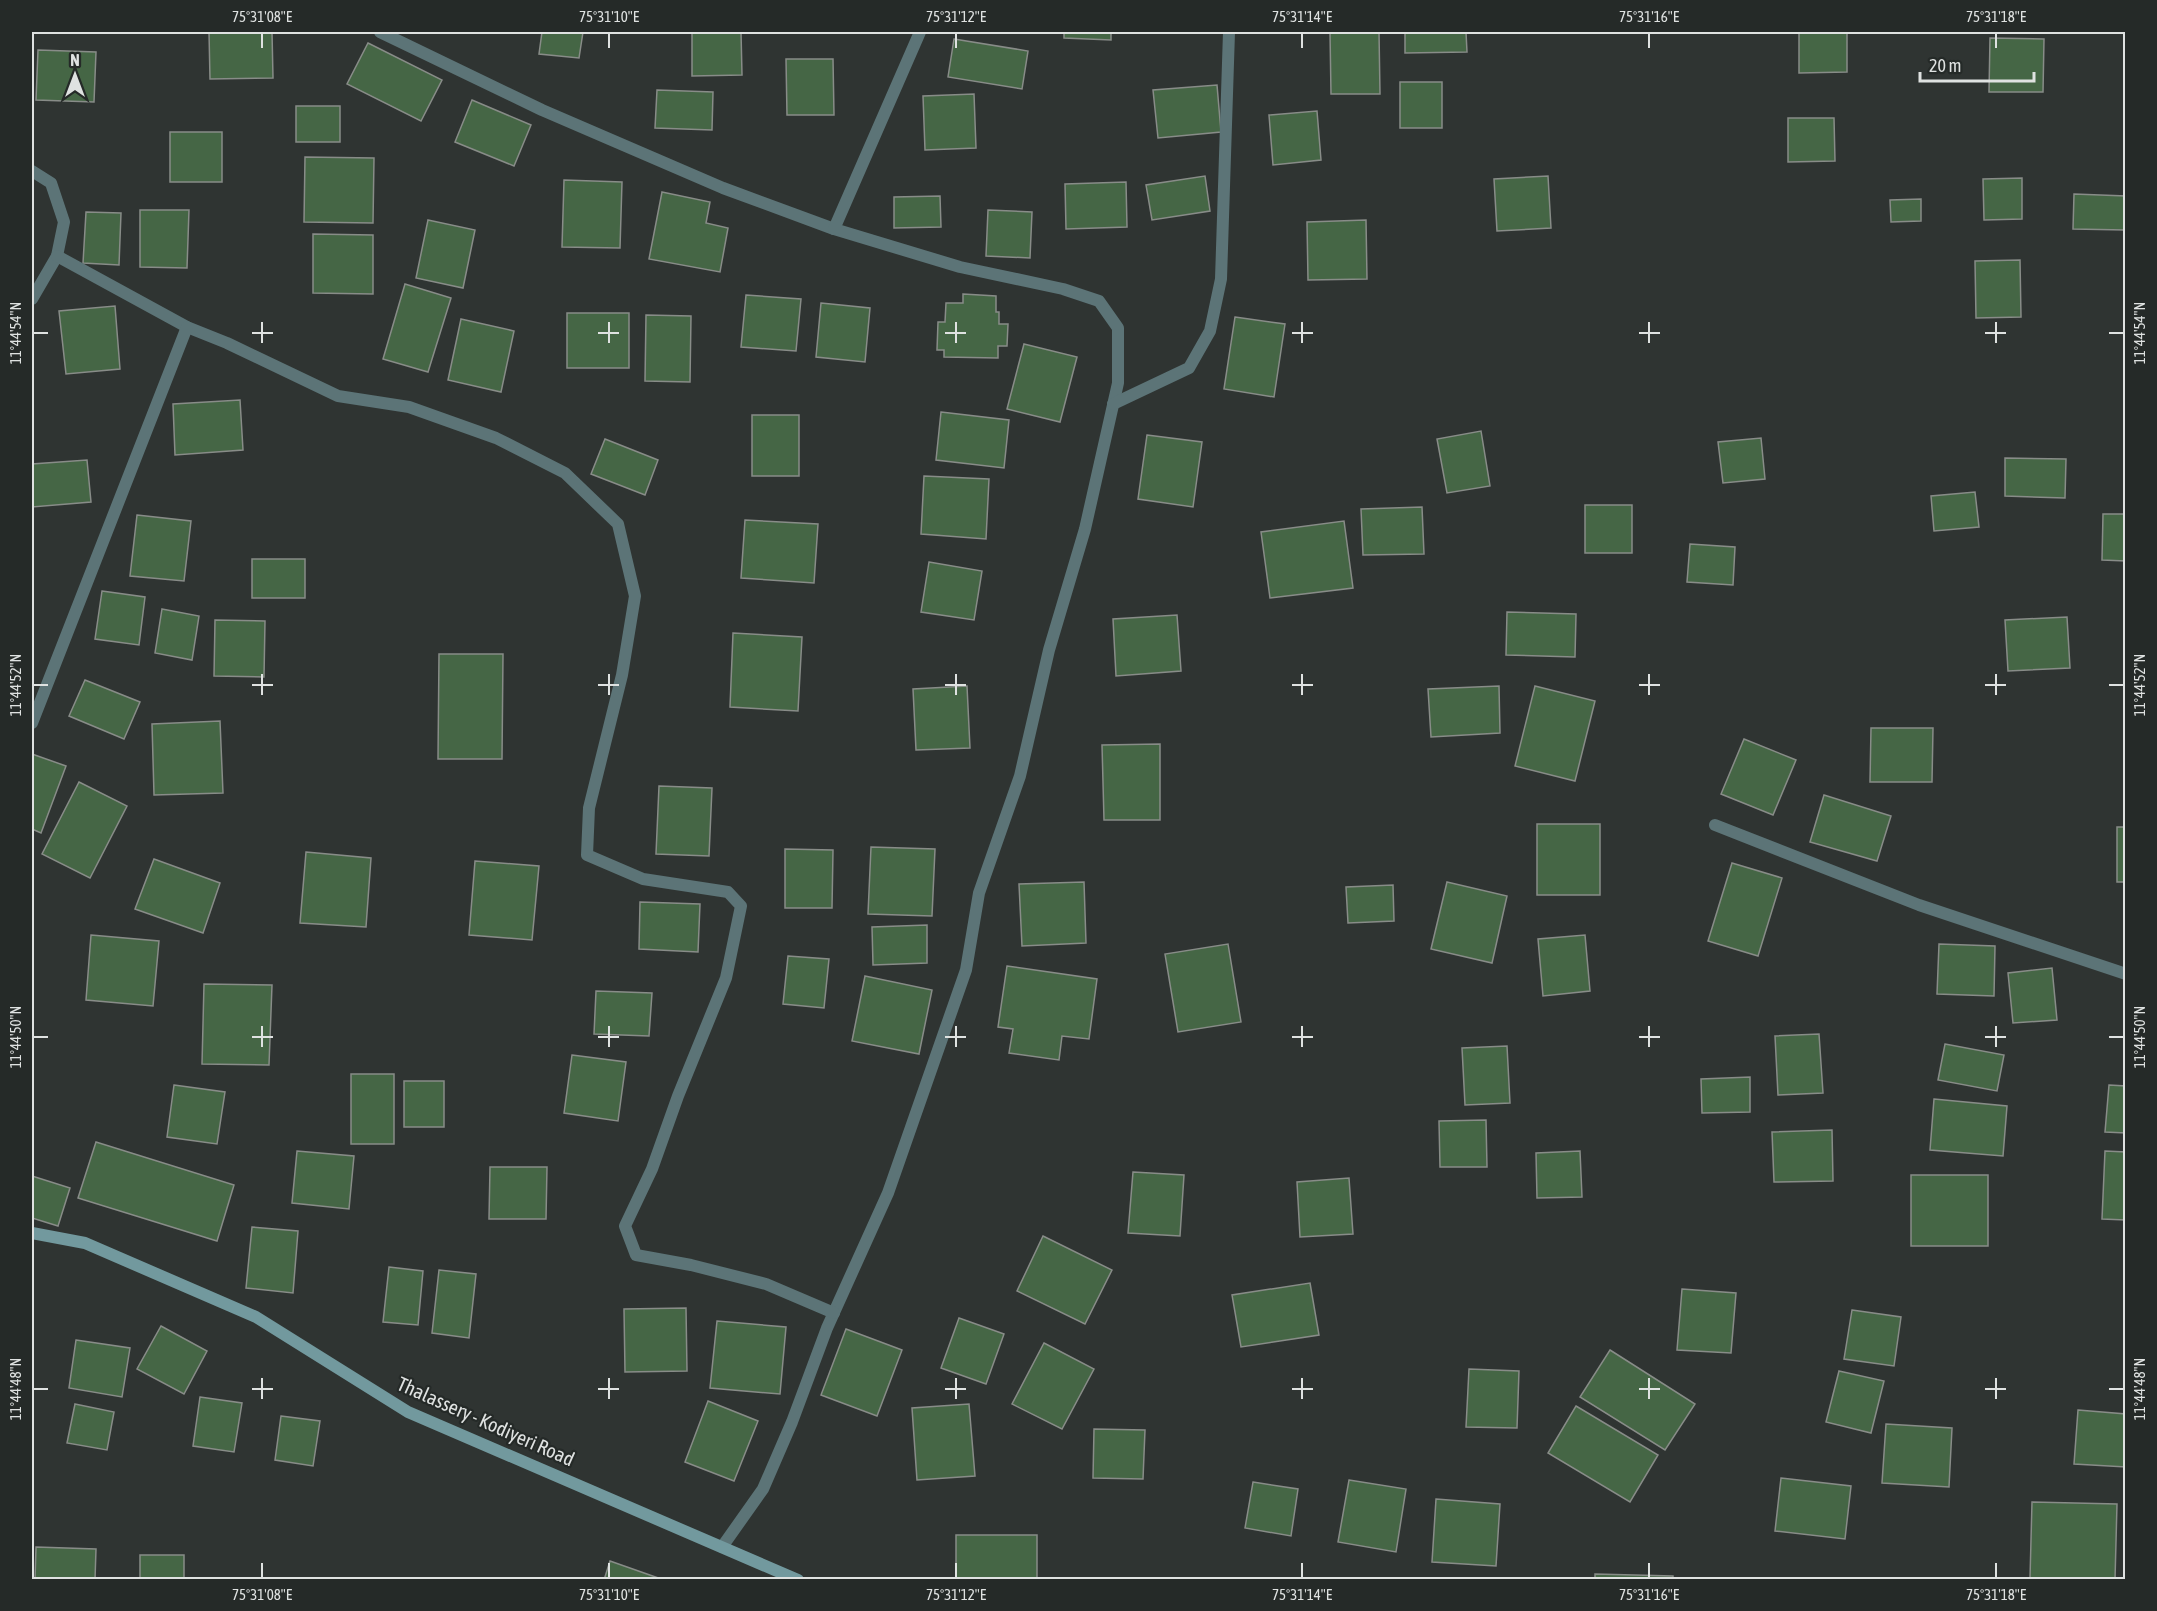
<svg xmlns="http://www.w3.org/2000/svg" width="2157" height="1611" viewBox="0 0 2157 1611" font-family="'Asap Condensed',sans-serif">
<rect width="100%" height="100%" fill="#2f3432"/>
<g fill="#456645" stroke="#888c88" stroke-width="1.5">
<polygon points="209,32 272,32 273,78 210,79"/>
<polygon points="542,32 583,32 579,58 539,54"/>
<polygon points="692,32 741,32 742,75 692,76"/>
<polygon points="1064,32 1111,32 1111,40 1064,38"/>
<polygon points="1330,32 1379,32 1380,94 1331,94"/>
<polygon points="1405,32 1466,32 1467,52 1405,53"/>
<polygon points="1799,32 1847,32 1847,72 1799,73"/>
<polygon points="1990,38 2044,39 2043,92 1989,92"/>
<polygon points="954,39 1028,51 1022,89 948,77"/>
<polygon points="368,43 442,80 421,121 347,84"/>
<polygon points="38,50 96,52 94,102 36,100"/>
<polygon points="786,59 833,59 834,115 787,115"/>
<rect x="1400" y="82" width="42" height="46"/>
<polygon points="1217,85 1221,132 1158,138 1153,90"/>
<polygon points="657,90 713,92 712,130 655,128"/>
<polygon points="974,94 976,148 925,150 923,96"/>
<polygon points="472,100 531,125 514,166 455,142"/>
<rect x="296" y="106" width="44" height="36"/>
<polygon points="1317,111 1321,160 1273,165 1269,115"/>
<polygon points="1788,118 1834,118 1835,161 1788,162"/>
<rect x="170" y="132" width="52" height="50"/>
<polygon points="305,157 374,158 373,223 304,222"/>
<polygon points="1205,176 1210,211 1152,220 1146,185"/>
<polygon points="1548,176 1551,228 1497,231 1494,179"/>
<polygon points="2022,178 2022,219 1984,220 1983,179"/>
<polygon points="564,180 622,182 620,248 562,247"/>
<polygon points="1126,182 1127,227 1066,229 1065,184"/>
<polygon points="662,192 710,202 706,223 728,228 720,272 649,259"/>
<polygon points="2074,194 2126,196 2125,230 2073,229"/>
<polygon points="940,196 941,227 894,228 894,197"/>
<polygon points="1921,199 1921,221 1891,222 1890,200"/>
<polygon points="140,210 189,210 187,268 140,267"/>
<polygon points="988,210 1032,212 1030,258 986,256"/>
<polygon points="86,212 121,213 119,265 83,263"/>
<polygon points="428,220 475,230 463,288 416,278"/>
<polygon points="1366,220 1367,279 1308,280 1307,222"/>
<polygon points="313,234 373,235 373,294 313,293"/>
<polygon points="2020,260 2021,317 1976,318 1975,261"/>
<polygon points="405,284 451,298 428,372 383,359"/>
<polygon points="963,294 996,296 996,312 999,312 999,324 1008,324 1007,346 998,346 998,358 944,357 944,350 937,350 938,322 945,322 946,303 963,303"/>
<polygon points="746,295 801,299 796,351 741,347"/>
<polygon points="821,303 870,308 865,362 816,357"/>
<polygon points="115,306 120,369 66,374 59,311"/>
<rect x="567" y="313" width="62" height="55"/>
<polygon points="646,315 691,316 690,382 645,381"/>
<polygon points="1235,317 1285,324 1274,397 1224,389"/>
<polygon points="461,319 514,331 501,392 448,380"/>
<polygon points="1024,344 1077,357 1060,422 1007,409"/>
<polygon points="240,400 243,450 175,455 173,404"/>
<polygon points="941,412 1009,420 1004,468 936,460"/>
<rect x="752" y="415" width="47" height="61"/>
<polygon points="1481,431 1490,486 1447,493 1437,439"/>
<polygon points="1147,435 1202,442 1193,507 1138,499"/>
<polygon points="1761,438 1765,479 1723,483 1718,442"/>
<polygon points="605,439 658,460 645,495 591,474"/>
<polygon points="2005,458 2066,459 2065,498 2005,496"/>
<polygon points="87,460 91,502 32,507 32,464"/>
<polygon points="924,476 989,479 986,539 921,534"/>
<polygon points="1975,492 1979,527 1934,531 1931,496"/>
<rect x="1585" y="505" width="47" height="48"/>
<polygon points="1422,507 1424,554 1363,555 1361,509"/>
<polygon points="2103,514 2126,514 2126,561 2102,560"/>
<polygon points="137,515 191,521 184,581 130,576"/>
<polygon points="745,520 818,524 814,583 741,578"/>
<polygon points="1344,521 1353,588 1270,598 1261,532"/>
<polygon points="1690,544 1735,547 1733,585 1687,582"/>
<rect x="252" y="559" width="53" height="39"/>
<polygon points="929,562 982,571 974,620 921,612"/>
<polygon points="102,591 145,597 139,645 95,639"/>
<polygon points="162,609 199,616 192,660 155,653"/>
<polygon points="1507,612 1576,614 1575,657 1506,655"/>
<polygon points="1177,615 1181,671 1116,676 1113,619"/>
<polygon points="2067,617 2070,668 2008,671 2005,620"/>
<polygon points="215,620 265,621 264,677 214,676"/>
<polygon points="733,633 802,637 798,711 730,707"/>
<polygon points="439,654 503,654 502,759 438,759"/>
<polygon points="85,680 140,702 124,739 69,716"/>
<polygon points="967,686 970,748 916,750 913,689"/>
<polygon points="1499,686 1500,733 1431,737 1428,689"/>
<polygon points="1535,686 1595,701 1575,781 1515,766"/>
<polygon points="220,721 223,793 154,795 152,724"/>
<polygon points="1871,728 1933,728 1932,782 1870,782"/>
<polygon points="1744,739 1796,760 1773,815 1721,794"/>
<polygon points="1160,744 1160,820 1104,820 1102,745"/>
<polygon points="32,754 66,766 41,833 32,829"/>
<polygon points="79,782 127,806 90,878 42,854"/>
<polygon points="659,786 712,788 709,856 656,854"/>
<polygon points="1824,795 1891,816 1877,861 1810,842"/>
<rect x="1537" y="824" width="63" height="71"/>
<rect x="2117" y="827" width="9" height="55"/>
<polygon points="871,847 935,849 932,916 868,914"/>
<polygon points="785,849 833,850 832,908 785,908"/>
<polygon points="306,852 371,858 366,927 300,923"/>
<polygon points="154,859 220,883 203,933 135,909"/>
<polygon points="475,861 539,866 532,940 469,935"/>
<polygon points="1732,863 1782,878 1758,956 1708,941"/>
<polygon points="1084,882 1086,943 1022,946 1019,884"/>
<polygon points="1447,882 1507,896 1492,963 1431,949"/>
<polygon points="1393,885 1394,921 1348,923 1346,887"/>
<polygon points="640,902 700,904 698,952 639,949"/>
<polygon points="927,925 927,963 873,965 872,927"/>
<polygon points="91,935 159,941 153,1006 86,1000"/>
<polygon points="1585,935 1590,991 1543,996 1538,939"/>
<polygon points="1228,944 1241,1022 1178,1032 1165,954"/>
<polygon points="1939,944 1995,946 1994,996 1937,994"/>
<polygon points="788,956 829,959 824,1008 783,1004"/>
<polygon points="1007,966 1097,979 1089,1039 1062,1036 1059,1060 1009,1053 1013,1029 998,1027"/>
<polygon points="2052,968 2057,1020 2013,1023 2008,973"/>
<polygon points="865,976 932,990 919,1054 852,1041"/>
<polygon points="204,984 272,985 269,1065 202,1064"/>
<polygon points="596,991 652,993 649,1036 594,1034"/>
<polygon points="1819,1034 1823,1093 1778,1095 1775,1036"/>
<polygon points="1945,1044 2004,1055 1997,1091 1938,1080"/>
<polygon points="1507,1046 1510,1103 1465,1105 1462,1048"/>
<polygon points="572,1055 626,1062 618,1121 564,1113"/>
<rect x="351" y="1074" width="43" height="70"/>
<polygon points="1750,1077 1750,1112 1702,1113 1701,1079"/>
<rect x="404" y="1081" width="40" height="46"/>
<polygon points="174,1085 225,1092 217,1144 167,1137"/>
<polygon points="2109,1085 2126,1086 2126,1133 2105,1132"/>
<polygon points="1934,1099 2007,1106 2003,1156 1930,1150"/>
<polygon points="1486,1120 1487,1167 1440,1167 1439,1121"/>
<polygon points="1832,1130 1833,1181 1774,1182 1772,1132"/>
<polygon points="96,1142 234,1185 217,1241 78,1198"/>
<polygon points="297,1151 354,1156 349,1209 292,1203"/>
<polygon points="1580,1151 1582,1197 1537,1198 1536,1153"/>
<polygon points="2105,1151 2126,1152 2126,1220 2102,1219"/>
<polygon points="490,1167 547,1167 546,1219 489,1219"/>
<polygon points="1133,1172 1184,1175 1180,1236 1128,1233"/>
<rect x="1911" y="1175" width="77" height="71"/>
<polygon points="32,1176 70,1188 58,1226 32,1218"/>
<polygon points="1349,1178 1353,1234 1300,1237 1297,1182"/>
<polygon points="252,1227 298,1231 293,1293 246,1288"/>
<polygon points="1043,1236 1112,1270 1085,1324 1017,1291"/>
<polygon points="389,1267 423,1271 418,1325 383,1322"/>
<polygon points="439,1270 476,1274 469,1338 432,1333"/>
<polygon points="1310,1283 1319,1335 1241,1347 1232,1295"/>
<polygon points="1682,1289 1736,1293 1731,1353 1677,1350"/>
<polygon points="686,1308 687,1371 625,1372 624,1309"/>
<polygon points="1852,1310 1901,1317 1894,1366 1844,1359"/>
<polygon points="959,1318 1004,1334 986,1384 941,1368"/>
<polygon points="717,1321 786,1327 780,1394 710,1388"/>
<polygon points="161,1326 207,1351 184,1394 137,1369"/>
<polygon points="846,1329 902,1350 877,1416 821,1395"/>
<polygon points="76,1340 130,1348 122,1397 69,1388"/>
<polygon points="1044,1343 1094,1369 1062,1429 1012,1404"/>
<polygon points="1610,1350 1695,1404 1665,1450 1580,1397"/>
<polygon points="1469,1369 1519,1371 1517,1428 1466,1427"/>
<polygon points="1839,1371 1884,1381 1871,1433 1826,1422"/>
<polygon points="200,1397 242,1403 234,1452 193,1446"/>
<polygon points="708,1401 758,1421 734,1481 685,1462"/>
<polygon points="75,1404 114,1412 107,1450 67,1443"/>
<polygon points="969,1404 975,1476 917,1480 912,1408"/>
<polygon points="1576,1406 1658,1455 1630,1502 1548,1453"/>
<polygon points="2078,1410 2126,1414 2126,1467 2074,1464"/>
<polygon points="281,1416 320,1421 313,1466 275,1460"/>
<polygon points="1886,1424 1952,1428 1949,1487 1882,1483"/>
<polygon points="1094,1429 1145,1430 1143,1479 1093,1478"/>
<polygon points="1781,1478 1851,1486 1845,1539 1775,1531"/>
<polygon points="1349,1480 1406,1489 1396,1552 1338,1542"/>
<polygon points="1253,1482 1298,1489 1291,1536 1245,1528"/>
<polygon points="1436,1499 1500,1504 1496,1566 1432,1562"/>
<polygon points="2032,1502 2117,1504 2115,1580 2030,1578"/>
<rect x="956" y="1535" width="81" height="45"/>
<polygon points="36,1547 96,1549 95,1580 35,1580"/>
<rect x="140" y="1555" width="44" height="25"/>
<polygon points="610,1561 664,1580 604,1580"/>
<polygon points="1595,1574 1673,1576 1673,1580 1595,1580"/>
</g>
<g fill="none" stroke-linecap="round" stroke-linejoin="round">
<g stroke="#5c7477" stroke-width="12">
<polyline points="380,32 542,110 723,188 834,229 960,267 1063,289 1099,301 1118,328 1118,383 1085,529 1049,650 1020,776 979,893 966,970 888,1193 827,1328 792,1422 763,1489 722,1547"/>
<polyline points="32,171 51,183 64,222 57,256 32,299"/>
<polyline points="834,229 920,32"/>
<polyline points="57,256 187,327 227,343 338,396 409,407 496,438 565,473 618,524 635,596 622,675 589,808 587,855 643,879 728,892 741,906 726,978 678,1096 652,1169 625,1226 636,1255 691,1265 766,1284 834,1313"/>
<polyline points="1113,404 1189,368 1210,331 1221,279 1229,32"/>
<polyline points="32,723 187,327"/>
<polyline points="1715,825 1919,905 2126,974"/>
</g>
<polyline stroke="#72999e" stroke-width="12" points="32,1233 85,1243 256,1317 408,1412 798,1580"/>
</g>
<path fill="none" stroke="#dfe2e1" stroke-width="2" d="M262 33V48M609 33V48M956 33V48M1302 33V48M1649 33V48M1996 33V48M262 322V343M609 322V343M956 322V343M1302 322V343M1649 322V343M1996 322V343M33 333H48M252 333H273M598 333H619M945 333H966M1292 333H1313M1639 333H1660M1985 333H2006M2109 333H2124M262 674V695M609 674V695M956 674V695M1302 674V695M1649 674V695M1996 674V695M33 685H48M252 685H273M598 685H619M945 685H966M1292 685H1313M1639 685H1660M1985 685H2006M2109 685H2124M262 1026V1047M609 1026V1047M956 1026V1047M1302 1026V1047M1649 1026V1047M1996 1026V1047M33 1037H48M252 1037H273M598 1037H619M945 1037H966M1292 1037H1313M1639 1037H1660M1985 1037H2006M2109 1037H2124M262 1378V1399M609 1378V1399M956 1378V1399M1302 1378V1399M1649 1378V1399M1996 1378V1399M33 1389H48M252 1389H273M598 1389H619M945 1389H966M1292 1389H1313M1639 1389H1660M1985 1389H2006M2109 1389H2124M262 1563V1578M609 1563V1578M956 1563V1578M1302 1563V1578M1649 1563V1578M1996 1563V1578"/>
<g text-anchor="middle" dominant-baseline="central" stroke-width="4.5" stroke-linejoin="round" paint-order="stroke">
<g font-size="20" fill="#dfe2e1" stroke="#252a28">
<text transform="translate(486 1421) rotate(24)">Thalassery - Kodiyeri Road</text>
</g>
</g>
<rect width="2157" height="1611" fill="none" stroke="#252a28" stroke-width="66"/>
<g transform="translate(75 75)" stroke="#252a28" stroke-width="4.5" paint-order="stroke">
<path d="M0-4.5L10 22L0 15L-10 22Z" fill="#dfe2e1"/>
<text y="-9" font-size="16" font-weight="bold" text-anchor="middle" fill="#dfe2e1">N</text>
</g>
<path d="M1920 72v9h114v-9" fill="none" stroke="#dfe2e1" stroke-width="3"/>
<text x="1929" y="72" font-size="18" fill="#dfe2e1" stroke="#252a28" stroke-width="4.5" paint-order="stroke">20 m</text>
<rect x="33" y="33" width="2091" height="1545" fill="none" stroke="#dfe2e1" stroke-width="2"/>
<g font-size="15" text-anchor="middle" fill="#dfe2e1">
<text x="262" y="22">75°31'08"E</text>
<text x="609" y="22">75°31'10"E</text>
<text x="956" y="22">75°31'12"E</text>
<text x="1302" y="22">75°31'14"E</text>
<text x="1649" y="22">75°31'16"E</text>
<text x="1996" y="22">75°31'18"E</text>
<text transform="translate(16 333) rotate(-90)" y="5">11°44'54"N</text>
<text transform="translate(2140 333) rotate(-90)" y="5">11°44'54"N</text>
<text transform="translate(16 685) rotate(-90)" y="5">11°44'52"N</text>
<text transform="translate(2140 685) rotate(-90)" y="5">11°44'52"N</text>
<text transform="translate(16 1037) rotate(-90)" y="5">11°44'50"N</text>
<text transform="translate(2140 1037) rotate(-90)" y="5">11°44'50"N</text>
<text transform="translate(16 1389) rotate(-90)" y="5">11°44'48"N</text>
<text transform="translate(2140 1389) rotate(-90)" y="5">11°44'48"N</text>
<text x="262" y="1600">75°31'08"E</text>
<text x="609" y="1600">75°31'10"E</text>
<text x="956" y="1600">75°31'12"E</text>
<text x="1302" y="1600">75°31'14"E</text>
<text x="1649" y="1600">75°31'16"E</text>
<text x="1996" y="1600">75°31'18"E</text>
</g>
</svg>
